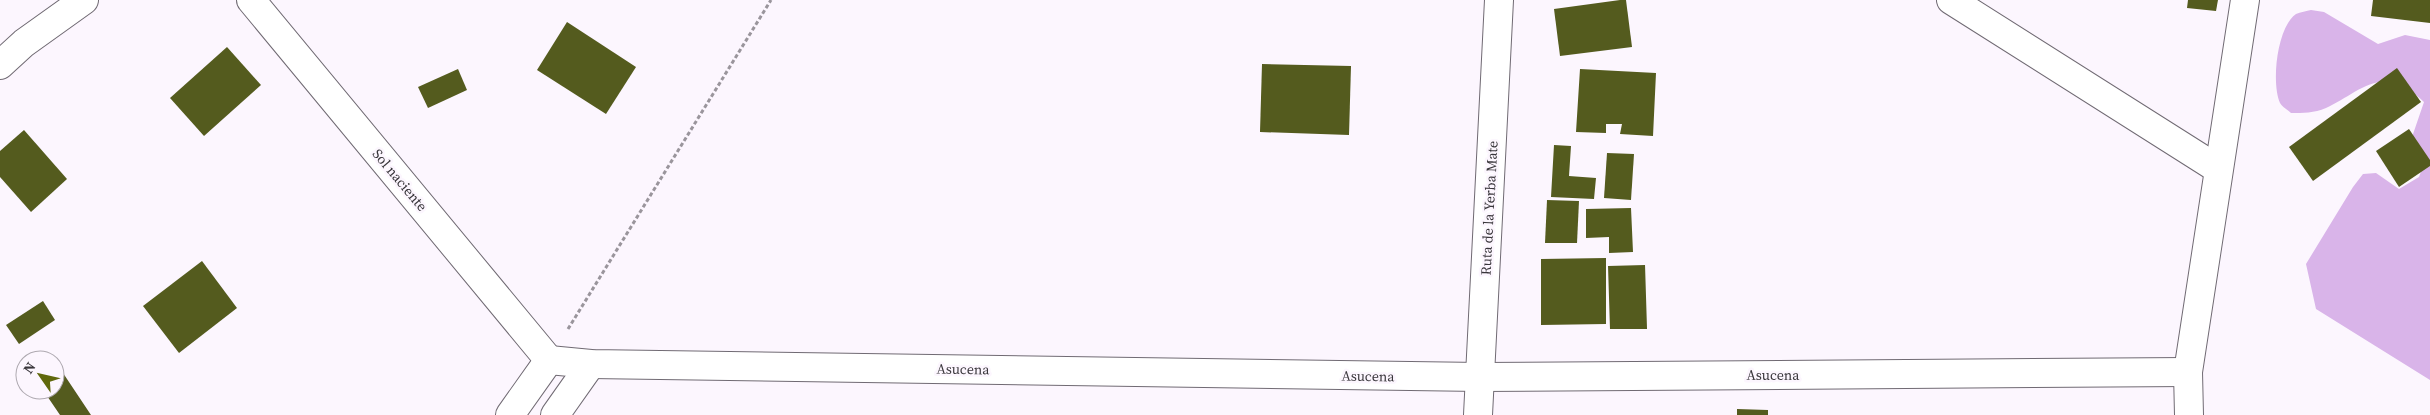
<svg xmlns="http://www.w3.org/2000/svg" width="2430" height="415" viewBox="0 0 2430 415" font-family="'Source Serif 4',serif">
<rect width="100%" height="100%" fill="#fcf6fe"/>
<path fill="#d9b4e9" d="M2311 10 2324 12 2378 44 2405 35 2430 40V380L2316 309 2306 264 2353 187 2363 174 2376 173 2399 189 2419 177 2424 164 2411 140 2424 102C2417 96 2408 86 2399 84 2371 74 2350 98 2326 108 2314 113 2303 113 2291 113 2288 110 2282 107 2280 103 2271 83 2277 27 2296 14 2300 12 2307 11 2311 10Z"/>
<g fill="#545b1e">
<polygon points="1620,0 1626,0 1632,47 1560,56 1554,9"/>
<polygon points="2188,0 2218,0 2216,11 2187,8"/>
<polygon points="2373,0 2430,0 2430,23 2371,16"/>
<polygon points="567,22 636,67 606,114 537,70"/>
<polygon points="227,47 261,85 204,136 170,98"/>
<polygon points="1262,64 1351,66 1349,135 1260,132"/>
<polygon points="2397,68 2421,102 2313,181 2289,147"/>
<polygon points="458,69 467,90 428,108 418,87"/>
<polygon points="1580,69 1656,73 1653,136 1620,134 1622,124 1606,124 1606,133 1576,132"/>
<polygon points="2409,129 2430,160 2430,166 2399,187 2376,151"/>
<polygon points="24,130 67,179 31,212 0,177 0,151"/>
<polygon points="1554,145 1571,146 1569,176 1596,178 1594,199 1551,197"/>
<polygon points="1607,153 1634,154 1631,200 1604,198"/>
<polygon points="1547,200 1579,201 1577,243 1545,243"/>
<polygon points="1631,208 1633,252 1609,253 1609,237 1586,238 1586,209"/>
<polygon points="1606,258 1606,324 1541,325 1541,259"/>
<polygon points="202,261 237,308 179,353 143,306"/>
<polygon points="1645,265 1647,329 1610,329 1608,266"/>
<polygon points="43,301 55,320 19,344 6,325"/>
<polygon points="55,361 91,415 60,415 43,390 55,390"/>
<polygon points="1737,409 1768,410 1768,415 1737,415"/>
</g>
<g fill="none" stroke-linecap="round" stroke-linejoin="round">
<defs>
<g id="minor">
<polyline points="251,0 549,360"/>
<polyline points="1951,0 2218,169"/>
<polyline points="0,65 24,43 84,0"/>
<polyline points="549,360 591,364 1480,377 2188,372"/>
<polyline points="510,415 549,360"/>
<polyline points="555,415 591,364"/>
<polyline points="2189,415 2188,372 2245,0"/>
</g>
<polyline id="secondary" points="1478,415 1499,0"/>
</defs>
<use href="#minor" stroke="#706a73" stroke-width="30"/>
<use href="#secondary" stroke="#706a73" stroke-width="30"/>
<polyline stroke="#9a959c" stroke-width="3" stroke-dasharray="4 2.5" stroke-linecap="butt" points="568,329 771,0"/>
<use href="#minor" stroke="#fff" stroke-width="28"/>
<use href="#secondary" stroke="#fff" stroke-width="28"/>
</g>
<g text-anchor="middle" dominant-baseline="central" stroke-width="5" stroke-linejoin="round" paint-order="stroke">
<g font-size="14" fill="#39363b" stroke="#fcf6fe">
<text transform="translate(400 180) rotate(50)">Sol naciente</text>
<text transform="translate(1489 208) rotate(-87)">Ruta de la Yerba Mate</text>
<text transform="translate(963 369) rotate(1)">Asucena</text>
<text x="1773" y="375">Asucena</text>
<text transform="translate(1368 376) rotate(1)">Asucena</text>
</g>
</g>
<g transform="translate(40 375) rotate(304)"><circle r="24" fill="#fcf6fe" stroke="#aea9b0"/>
<path d="M0-4L9 19L0 12L-9 19Z" fill="#60680c"/>
<text y="-8" font-size="14" font-weight="bold" text-anchor="middle" fill="#39363b">N</text>
</g>
</svg>
